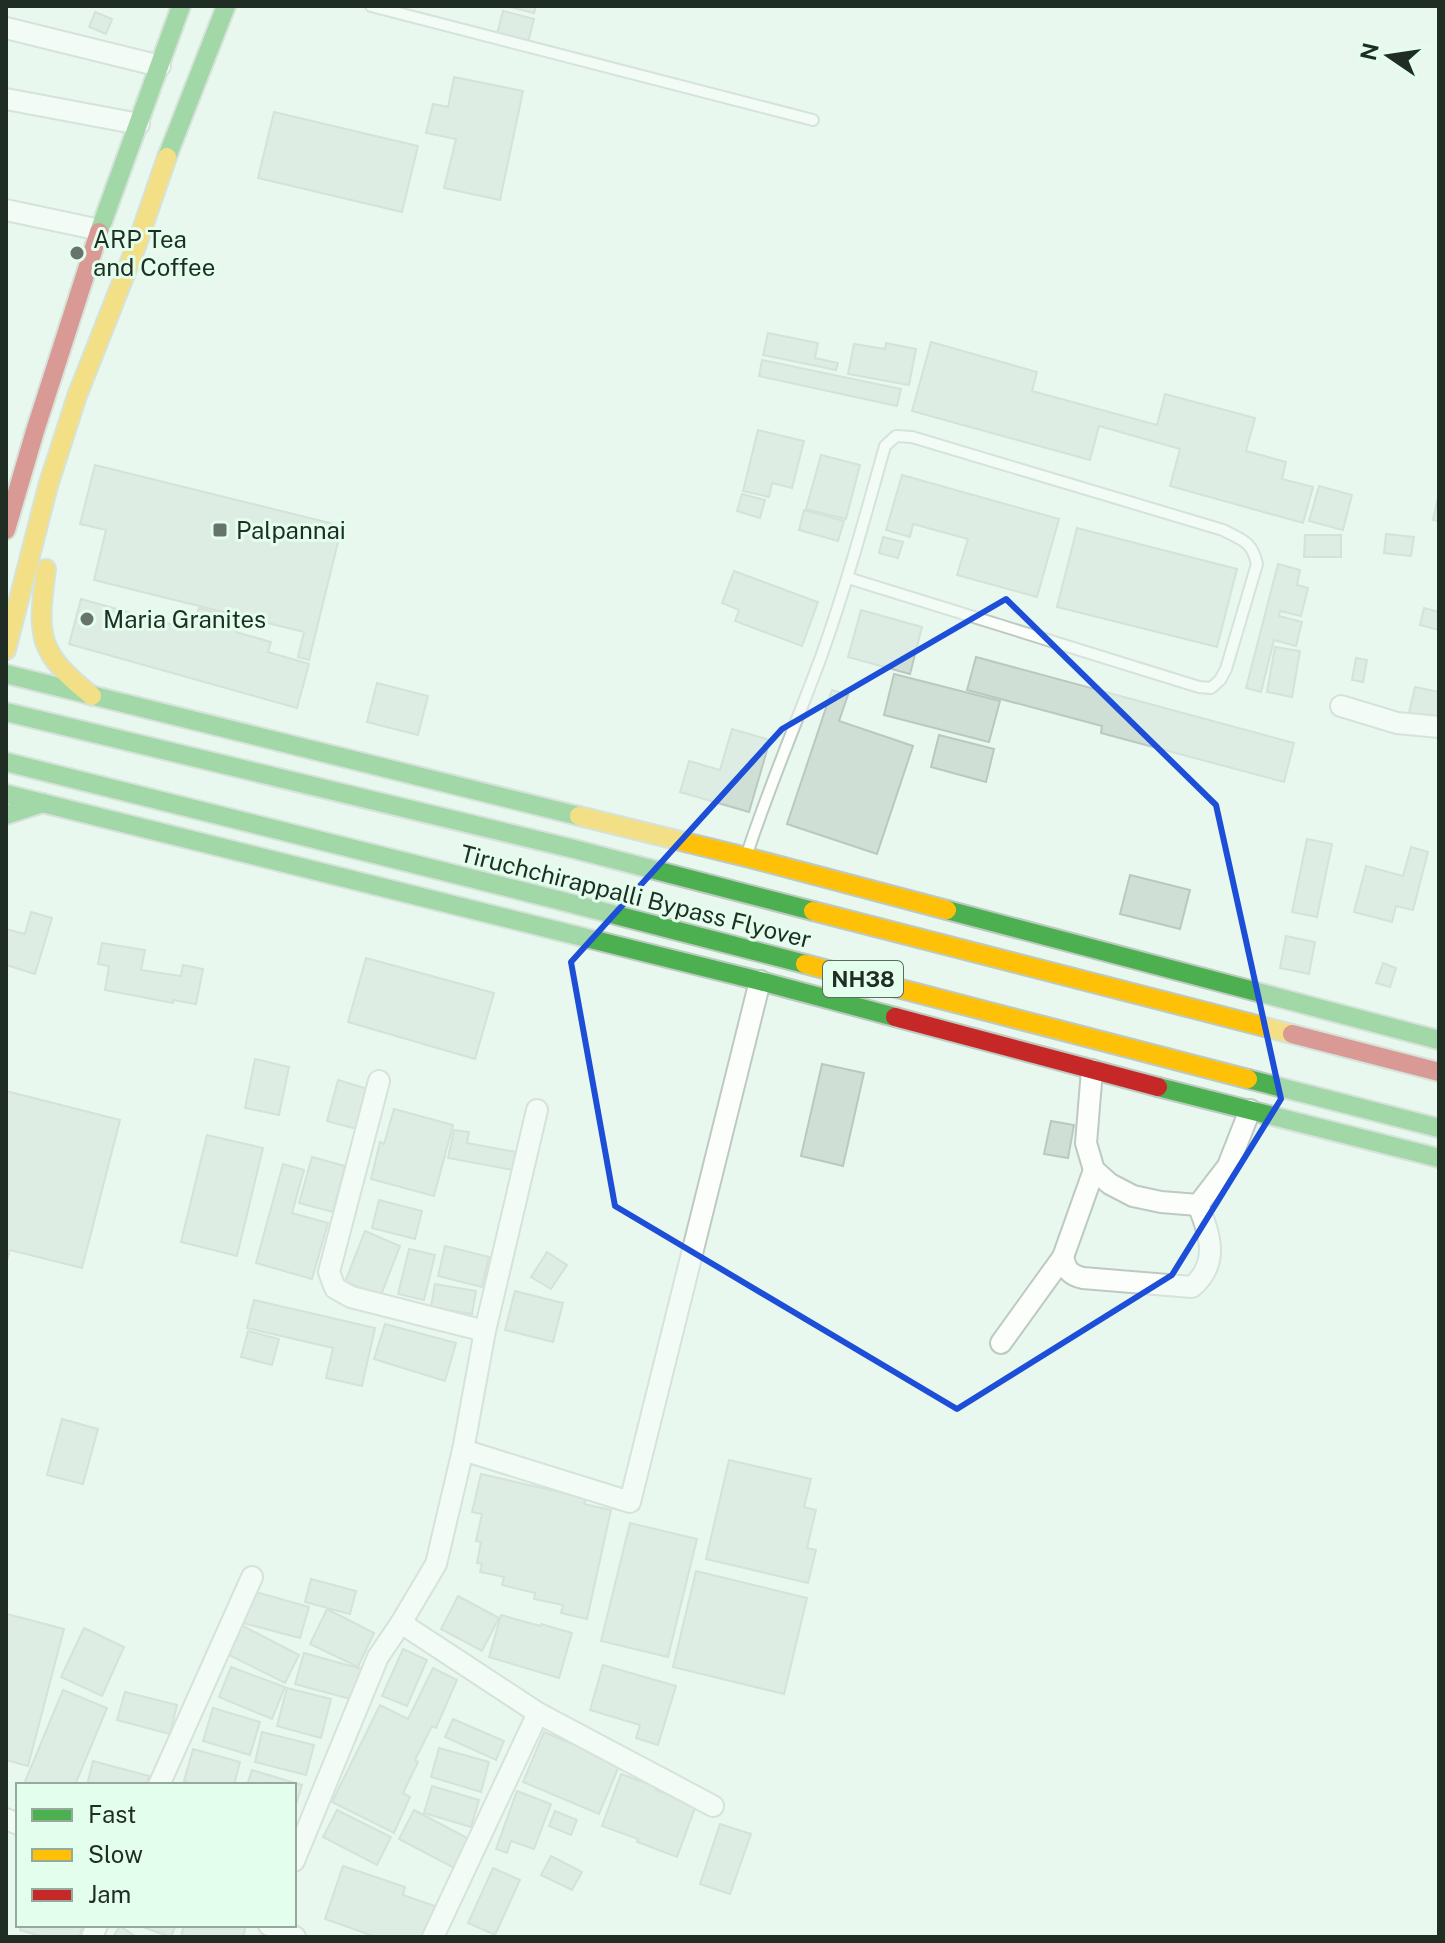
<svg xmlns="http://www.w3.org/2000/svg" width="1445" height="1943" viewBox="0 0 1445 1943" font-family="'Public Sans',sans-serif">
<rect width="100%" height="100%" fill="#e9f8ee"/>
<g fill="#cfdfd5" stroke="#bbc8c0" stroke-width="2">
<polygon points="506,6 536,6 534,13"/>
<polygon points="503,11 534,19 528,42 497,34"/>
<polygon points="95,12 112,19 106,34 89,27"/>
<polygon points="454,77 523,91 500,200 444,188 456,139 426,133 433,104 448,107"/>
<polygon points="274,112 418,146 402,212 258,178"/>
<polygon points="768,333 818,343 815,358 838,363 836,370 763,355"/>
<polygon points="931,342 1037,372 1032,391 1157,425 1165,394 1255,418 1246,451 1286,462 1282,479 1313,487 1303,523 1170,486 1180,449 1099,426 1090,460 912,411"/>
<polygon points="886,343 916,349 909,385 848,374 854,344 885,349"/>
<polygon points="762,360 901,389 897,406 759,376"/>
<polygon points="758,430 804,441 792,488 772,483 769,497 743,491"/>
<polygon points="821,455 860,465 846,519 806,509"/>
<polygon points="95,465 342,526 309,660 298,657 304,632 94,580 106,530 80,524"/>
<polygon points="902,475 1059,519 1037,597 957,575 968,539 913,524 910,537 886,530"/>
<polygon points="1319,486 1352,495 1343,530 1309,521"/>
<polygon points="1439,493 1439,521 1433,520"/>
<polygon points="742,494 765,500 760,518 737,511"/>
<polygon points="804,510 844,521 838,541 799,530"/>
<polygon points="1077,528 1237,569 1217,647 1057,607"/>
<polygon points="1386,534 1414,537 1411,556 1384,553"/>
<polygon points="1305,535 1341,535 1341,557 1304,557"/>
<polygon points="883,537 903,542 898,558 879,553"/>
<polygon points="1278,564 1300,570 1297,585 1308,588 1301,616 1280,611 1279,616 1302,622 1296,646 1274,640 1261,692 1246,688"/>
<polygon points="734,571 818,602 802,646 735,621 739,610 722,603"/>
<polygon points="81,599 192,630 199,608 240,619 236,632 271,642 268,652 309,664 297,708 69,644"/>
<polygon points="1424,608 1439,612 1439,630 1420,625"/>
<polygon points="861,610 922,627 910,674 848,657"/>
<polygon points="1275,647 1300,651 1292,697 1267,692"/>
<polygon points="976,657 1294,743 1284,782 1101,733 1102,726 967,690"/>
<polygon points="1356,658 1367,660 1363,682 1352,680"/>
<polygon points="894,674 1000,701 989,742 884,715"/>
<polygon points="377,683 428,696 418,735 367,722"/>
<polygon points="1415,687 1439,692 1439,718 1409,713"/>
<polygon points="832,690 848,695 839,721 913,746 877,854 787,824"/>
<polygon points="732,729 770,740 749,812 680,792 689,761 720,770"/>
<polygon points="939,735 994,749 986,782 931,767"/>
<polygon points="1307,839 1332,844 1317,917 1292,912"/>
<polygon points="1411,847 1428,852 1413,910 1396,906 1392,922 1354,912 1366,866 1403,876"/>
<polygon points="1130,875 1190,890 1180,929 1120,914"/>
<polygon points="31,912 52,918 35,974 6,965 6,929 25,934"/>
<polygon points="1286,936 1315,942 1309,974 1280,968"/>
<polygon points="102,943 145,950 141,970 181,976 183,965 203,969 196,1004 173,1000 173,1003 105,990 109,966 98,964"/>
<polygon points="366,958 494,993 475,1059 348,1022"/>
<polygon points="1383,963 1396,968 1390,987 1376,983"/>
<polygon points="255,1059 289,1067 279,1115 245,1108"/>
<polygon points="822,1064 864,1073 843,1166 801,1156"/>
<polygon points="338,1080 368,1089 357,1129 327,1121"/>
<polygon points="6,1091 120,1120 82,1268 10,1250 6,1264"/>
<polygon points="394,1109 453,1125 434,1196 371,1179 380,1142 384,1144"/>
<polygon points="1051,1121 1074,1125 1068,1158 1044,1154"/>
<polygon points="454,1130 469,1132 467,1143 516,1152 513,1170 448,1158"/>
<polygon points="207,1135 263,1148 237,1256 181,1242"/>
<polygon points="312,1157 345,1166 333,1212 299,1203"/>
<polygon points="283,1164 304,1170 292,1213 328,1223 312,1279 256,1263"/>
<polygon points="379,1200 422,1211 415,1239 372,1228"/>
<polygon points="365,1231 400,1246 381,1295 345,1282"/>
<polygon points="445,1246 489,1257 482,1287 438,1276"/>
<polygon points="409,1249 435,1255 424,1300 398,1294"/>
<polygon points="547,1252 567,1265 551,1289 531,1277"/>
<polygon points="435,1284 476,1291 472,1314 431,1307"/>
<polygon points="515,1291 563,1303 553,1342 505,1330"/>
<polygon points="254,1300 375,1328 362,1386 326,1378 333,1348 247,1328"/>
<polygon points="385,1324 456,1343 445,1381 374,1359"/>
<polygon points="248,1331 279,1339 272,1365 241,1357"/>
<polygon points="62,1419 98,1429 83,1484 47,1475"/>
<polygon points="729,1460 811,1479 804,1507 816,1510 807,1548 816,1550 808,1583 706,1559"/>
<polygon points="481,1474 586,1498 584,1504 611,1510 587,1619 561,1613 563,1605 534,1599 535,1593 502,1585 504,1577 480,1572 482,1564 477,1563 481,1542 476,1541 482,1514 472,1512"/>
<polygon points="630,1523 697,1539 668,1657 601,1641"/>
<polygon points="696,1571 807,1598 784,1694 673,1667"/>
<polygon points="311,1579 356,1591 350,1614 305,1602"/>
<polygon points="252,1591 309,1607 300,1638 243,1623"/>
<polygon points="458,1596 499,1618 482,1651 441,1629"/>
<polygon points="327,1609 374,1633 358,1667 310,1644"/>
<polygon points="7,1614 64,1629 28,1766 6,1760"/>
<polygon points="501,1615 540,1626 541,1624 572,1633 559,1678 489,1657"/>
<polygon points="241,1625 299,1655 285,1683 227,1654"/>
<polygon points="84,1628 124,1647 102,1696 61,1677"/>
<polygon points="403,1649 427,1660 407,1706 382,1696"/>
<polygon points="304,1653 362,1669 354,1700 295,1684"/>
<polygon points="603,1665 676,1686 658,1745 636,1738 640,1725 590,1710"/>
<polygon points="231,1667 285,1687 272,1719 219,1697"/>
<polygon points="433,1668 457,1680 436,1728 432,1726 415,1760 418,1762 403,1793 410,1797 394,1833 332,1802 380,1705 408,1719"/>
<polygon points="287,1688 331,1699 321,1738 277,1726"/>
<polygon points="63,1690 107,1708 75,1785 26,1785 24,1784"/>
<polygon points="125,1692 177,1705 170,1734 117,1720"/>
<polygon points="213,1708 260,1722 250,1755 203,1741"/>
<polygon points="453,1719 504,1741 496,1760 445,1737"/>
<polygon points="262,1732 314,1745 306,1775 255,1762"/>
<polygon points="544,1732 620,1764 599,1814 523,1782"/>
<polygon points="439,1748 489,1762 481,1792 431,1777"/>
<polygon points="193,1749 240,1762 234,1785 196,1785 184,1781"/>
<polygon points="93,1761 149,1776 147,1785 87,1785"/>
<polygon points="252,1770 302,1785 294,1811 294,1785 247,1785"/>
<polygon points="621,1774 657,1787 656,1790 696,1805 677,1857 637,1842 638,1839 602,1826"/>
<polygon points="432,1786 479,1800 471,1827 424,1813"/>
<polygon points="517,1791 551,1804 534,1849 511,1841 507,1853 496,1849"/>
<polygon points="337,1810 391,1837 377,1865 323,1837"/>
<polygon points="414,1810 469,1839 454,1868 399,1839"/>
<polygon points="555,1811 577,1820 571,1835 549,1826"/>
<polygon points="720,1824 751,1834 730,1894 700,1884"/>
<polygon points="551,1856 582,1872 572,1890 541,1875"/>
<polygon points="343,1866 405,1887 403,1895 435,1906 424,1937 376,1937 325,1919"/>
<polygon points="493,1868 520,1880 495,1935 468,1923"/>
<polygon points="21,1925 83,1925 79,1937 44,1937 20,1930"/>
<polygon points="137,1925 176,1925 171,1937"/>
<polygon points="184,1925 246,1925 243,1937 181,1937"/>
<polygon points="120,1926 136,1937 113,1937"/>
</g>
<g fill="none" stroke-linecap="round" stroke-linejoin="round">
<defs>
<g id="lane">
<polyline points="371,6 813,120"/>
<path d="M746 857C768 789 796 724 821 657 846 587 865 517 885 446L896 436 912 437 1223 530C1242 540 1252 541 1257 564L1226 669 1220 680 1211 688 1199 687 848 578"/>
</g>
<g id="street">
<polyline points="6,28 160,66"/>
<polyline points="6,99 139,124"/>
<polyline points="6,210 100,230"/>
<polyline points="1341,706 1397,723 1439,727"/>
<polyline points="1092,1070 1086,1143 1094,1170 1110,1184 1133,1196 1161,1202 1198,1205 1228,1166 1250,1110"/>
<polyline points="379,1081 329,1272 335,1288 351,1297 485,1331"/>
<polyline points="1063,1257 1094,1170"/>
<path d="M1001 1343 1063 1257C1066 1270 1070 1275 1083 1278L1192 1287C1220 1263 1210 1234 1198 1205"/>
<polyline points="463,1450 630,1502 760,981"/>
<polyline points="401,1623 538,1713 713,1806"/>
<polyline points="159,1785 252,1577"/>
<polyline points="6,1819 18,1824"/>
<polyline points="294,1861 378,1657 401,1623 436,1564 463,1450 485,1331 537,1110"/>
<polyline points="269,1925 295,1937"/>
<polyline points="92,1937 97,1925"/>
<polyline points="433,1937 538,1713"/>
</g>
<g id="fast">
<polyline points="167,157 226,6"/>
<polyline points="99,232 181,6"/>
<polyline points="6,674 579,816"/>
<polyline points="6,712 574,849 813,911"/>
<polyline points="6,762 554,899 805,964"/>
<polyline points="6,794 760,981 895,1017"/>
<polyline points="6,815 43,803"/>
<polyline points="947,910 1439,1040"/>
<polyline points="1248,1079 1439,1128"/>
<polyline points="1158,1087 1439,1158"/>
</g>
<g id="slow">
<path d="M46 569C37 637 37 652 92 696"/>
<polyline points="6,650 48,486 77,396 137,244 167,157"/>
<polyline points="579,816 746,857 947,910"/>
<polyline points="813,911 1292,1034"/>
<polyline points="805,964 1248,1079"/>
</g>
<g id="jam">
<polyline points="6,530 35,431 99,232"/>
<polyline points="895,1017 1158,1087"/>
<polyline points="1292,1034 1439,1072"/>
</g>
</defs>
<use href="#lane" stroke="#bdcac1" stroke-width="14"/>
<use href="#street" stroke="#bdcac1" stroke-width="24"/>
<use href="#fast" stroke="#bdcac1" stroke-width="22"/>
<use href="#slow" stroke="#bdcac1" stroke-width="22"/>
<use href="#jam" stroke="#bdcac1" stroke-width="22"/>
<use href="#lane" stroke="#fcfefc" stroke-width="10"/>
<use href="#street" stroke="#fcfefc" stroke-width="20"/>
<use href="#fast" stroke="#4caf50" stroke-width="18"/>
<use href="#slow" stroke="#ffc107" stroke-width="18"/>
<use href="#jam" stroke="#c62828" stroke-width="18"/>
</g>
<path d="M0 0H1445V1943H0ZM1006 599 1216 805 1281 1099 1172 1275 957 1409 615 1206 571 962 782 729Z" fill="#e9f8ee" fill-opacity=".55" fill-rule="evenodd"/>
<path fill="none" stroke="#1d4ed8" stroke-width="6" stroke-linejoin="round" d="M1006 599 1216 805 1281 1099 1172 1275 957 1409 615 1206 571 962 782 729Z"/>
<g fill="#66746b" stroke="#e3feec" stroke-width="3">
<circle cx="77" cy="253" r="8"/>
<rect x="212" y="522" width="16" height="16" rx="4"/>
<circle cx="87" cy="619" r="8"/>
</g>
<g text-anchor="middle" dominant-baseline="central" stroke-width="6" stroke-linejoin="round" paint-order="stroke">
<rect fill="#e3feec" stroke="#5a6c60" stroke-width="2" x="823" y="961" width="80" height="36" rx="6"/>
<g font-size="22" font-weight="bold" fill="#1f2d24">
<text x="863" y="979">NH38</text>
</g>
<g font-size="24" fill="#1f2d24" stroke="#e3feec" text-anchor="start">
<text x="93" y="239">ARP Tea<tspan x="93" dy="28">and Coffee</tspan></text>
<text x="236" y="530">Palpannai</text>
<text x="103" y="619">Maria Granites</text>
</g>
<g font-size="24" fill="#1f2d24" stroke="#e3feec">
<text transform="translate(636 896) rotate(14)">Tiruchchirappalli Bypass Flyover</text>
</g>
</g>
<rect width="1445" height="1943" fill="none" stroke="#1f2d24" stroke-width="16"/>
<rect x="16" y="1783" width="280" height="144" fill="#e3feec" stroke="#95aa9c" stroke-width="2"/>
<rect x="32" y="1809" width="40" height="12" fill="#4caf50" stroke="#95aa9c" stroke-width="2"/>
<text x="88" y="1823" font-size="24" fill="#1f2d24">Fast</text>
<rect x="32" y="1849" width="40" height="12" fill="#ffc107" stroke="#95aa9c" stroke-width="2"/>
<text x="88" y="1863" font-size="24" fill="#1f2d24">Slow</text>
<rect x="32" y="1889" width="40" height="12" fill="#c62828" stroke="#95aa9c" stroke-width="2"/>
<text x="88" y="1903" font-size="24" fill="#1f2d24">Jam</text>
<g transform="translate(1389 56) rotate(283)" stroke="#e3feec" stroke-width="6" paint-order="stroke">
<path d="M0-6L14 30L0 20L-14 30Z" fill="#1f2d24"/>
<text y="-12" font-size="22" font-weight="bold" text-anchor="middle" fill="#1f2d24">N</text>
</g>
</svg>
